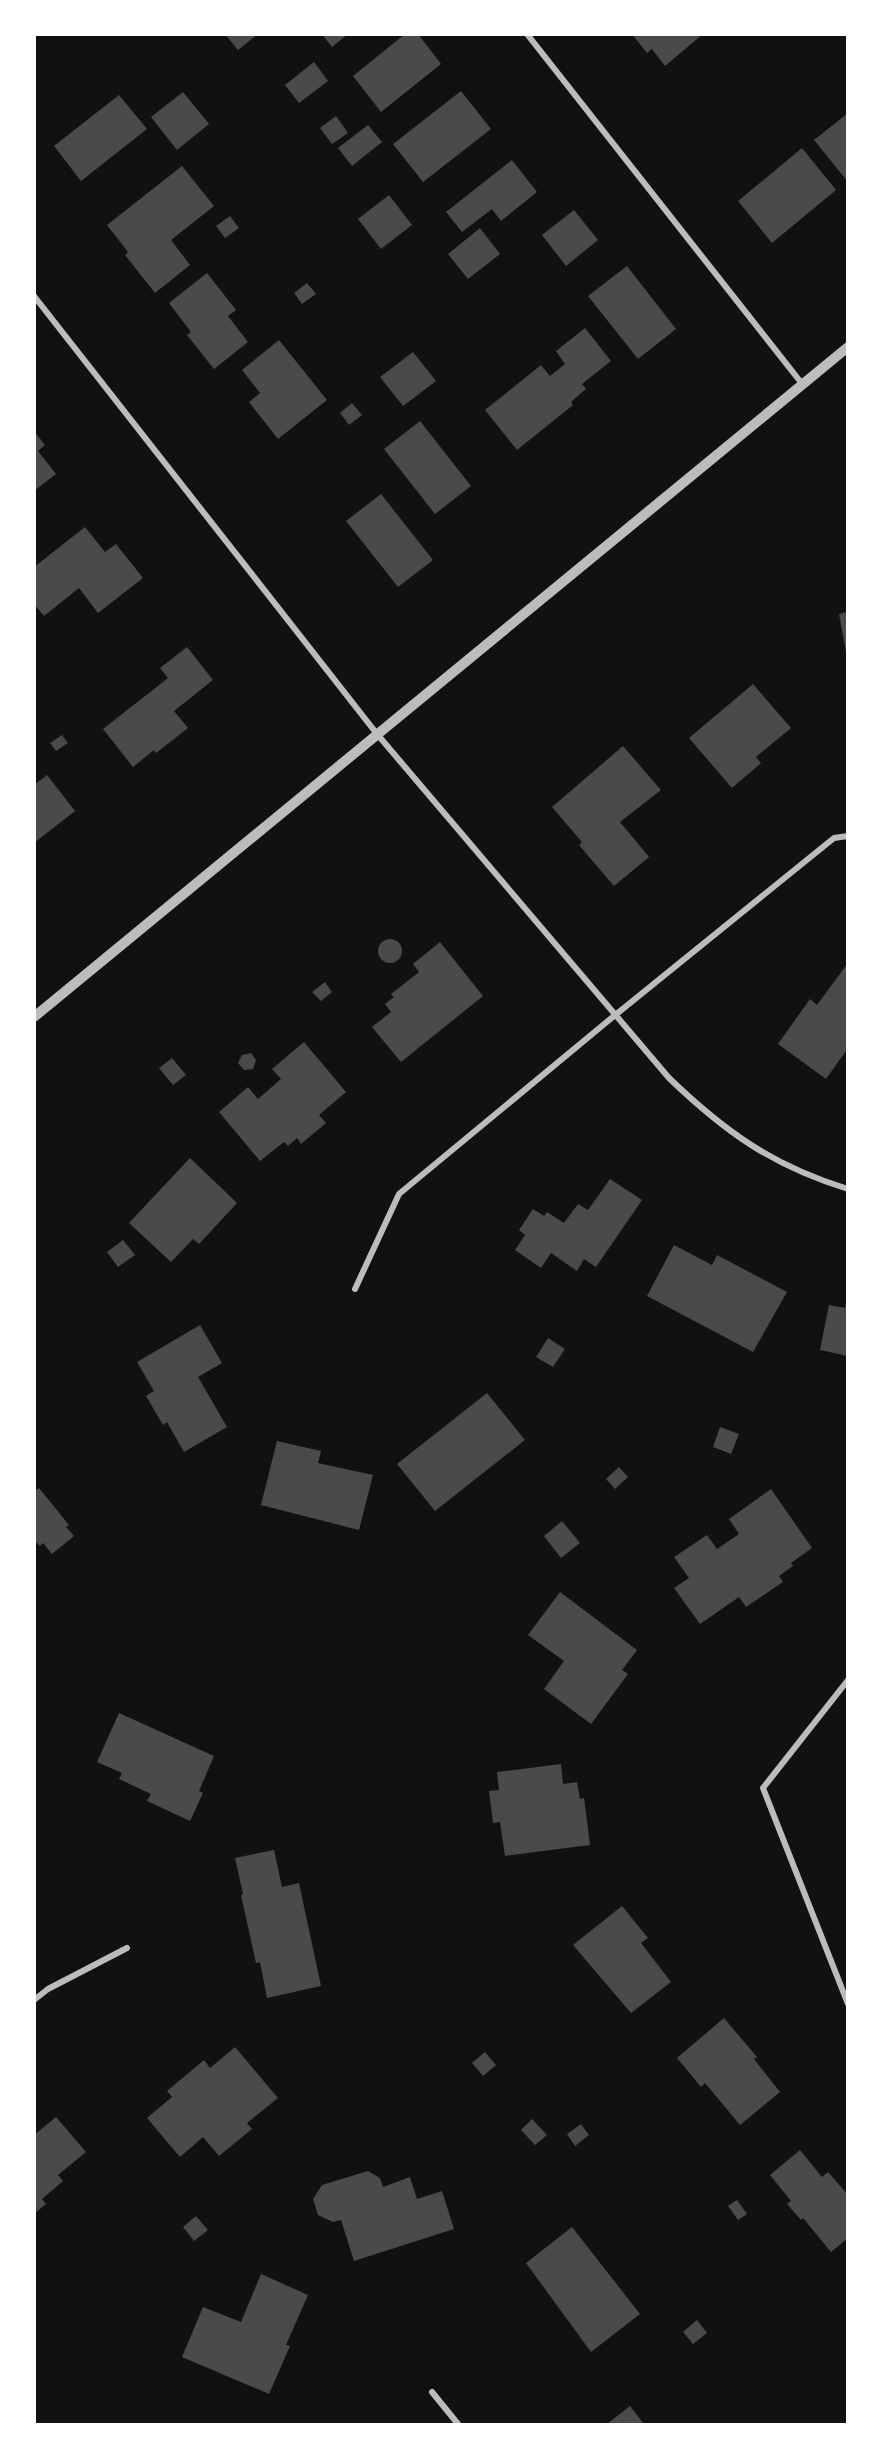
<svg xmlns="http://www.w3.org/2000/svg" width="882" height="2459" viewBox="0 0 882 2459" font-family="Overpass,sans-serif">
<rect width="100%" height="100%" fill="#111"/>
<g fill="#4a4a4a">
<polygon points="225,34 258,34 238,50"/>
<polygon points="322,34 348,34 332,47"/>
<polygon points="405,34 418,34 441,64 381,112 353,76"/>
<polygon points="632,34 703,34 665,66 652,49 647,53"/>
<polygon points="314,62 328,81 299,103 285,85"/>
<polygon points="461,91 491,129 423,182 393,144"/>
<polygon points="183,92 209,124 177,150 151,117"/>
<polygon points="119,95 147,129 81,181 54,146"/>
<polygon points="848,113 848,182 814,140"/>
<polygon points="336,116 348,133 332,144 320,128"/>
<polygon points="368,125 382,142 352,166 338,148"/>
<polygon points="802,148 836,190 772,243 738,201"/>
<polygon points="512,160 537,192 501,221 492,209 462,232 446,212"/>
<polygon points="182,166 214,206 171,240 190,265 155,293 125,255 128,252 107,225"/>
<polygon points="389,195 412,225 381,249 358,219"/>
<polygon points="574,210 598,240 566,266 542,235"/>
<polygon points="230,216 239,228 225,238 216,226"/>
<polygon points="480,228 500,254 468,279 448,254"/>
<polygon points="627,266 676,329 638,359 588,296"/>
<polygon points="207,273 236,310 228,316 248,342 214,369 187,335 191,332 169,303"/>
<polygon points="307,283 316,294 302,304 294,293"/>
<polygon points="585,328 611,361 582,384 586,389 571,402 573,405 517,450 485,410 541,365 550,376 565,364 556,351"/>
<polygon points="279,340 327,400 278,439 249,402 260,393 242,370"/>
<polygon points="413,352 436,381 403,406 380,377"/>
<polygon points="352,403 362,415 349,425 340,413"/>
<polygon points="420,421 471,486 435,514 384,449"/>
<polygon points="34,431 45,445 38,451 56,474 34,491"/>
<polygon points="381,494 433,560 398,587 346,521"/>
<polygon points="85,527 105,552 116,544 143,578 98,613 79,588 44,616 34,604 34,567"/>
<polygon points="848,612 848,652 846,652 839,614"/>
<polygon points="187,647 213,680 174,711 188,728 156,753 154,750 133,767 103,729 168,678 160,668"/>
<polygon points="753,684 791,728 756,757 761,763 732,788 689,738"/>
<polygon points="62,735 68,743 56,751 50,743"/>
<polygon points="623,746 661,790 620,822 649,857 614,886 579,845 582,842 552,807"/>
<polygon points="47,775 75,811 34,843 34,785"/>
<circle cx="390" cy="951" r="12"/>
<polygon points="440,942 483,996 401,1062 372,1027 391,1012 385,1004 394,997 391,994 419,972 413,964"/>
<polygon points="848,963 848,1048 826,1079 778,1044 810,999 817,1005"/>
<polygon points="325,982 332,992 321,1001 312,992"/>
<polygon points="304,1042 346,1092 319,1115 326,1123 301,1144 297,1138 288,1146 284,1142 260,1161 219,1112 248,1087 258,1099 281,1079 272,1069"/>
<polygon points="251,1053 256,1060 253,1069 244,1070 238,1063 242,1055"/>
<polygon points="172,1058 186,1075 173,1085 159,1068"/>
<polygon points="190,1158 237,1203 199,1244 193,1239 171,1262 129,1223"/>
<polygon points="610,1179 642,1200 596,1267 584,1259 577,1271 551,1253 541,1268 515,1250 525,1235 519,1230 533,1209 544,1216 547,1212 564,1223 578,1204 588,1210"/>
<polygon points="123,1240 135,1255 118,1267 107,1252"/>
<polygon points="674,1245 712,1265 717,1255 787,1292 753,1352 647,1296"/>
<polygon points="846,1303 848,1356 820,1350 829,1305 845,1308"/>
<polygon points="200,1325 222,1363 198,1377 227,1427 184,1452 167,1422 163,1425 146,1396 154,1391 137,1362"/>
<polygon points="548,1338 565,1349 553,1367 536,1357"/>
<polygon points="487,1393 525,1440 435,1511 397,1464"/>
<polygon points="720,1427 739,1434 731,1454 713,1447"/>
<polygon points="277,1441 321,1451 318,1463 373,1475 359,1530 261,1505"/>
<polygon points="619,1467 628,1477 615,1489 606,1479"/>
<polygon points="39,1488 69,1525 66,1527 74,1536 52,1554 43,1543 40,1546 34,1540 34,1491"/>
<polygon points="771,1489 812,1548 791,1563 793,1566 779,1576 783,1582 746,1607 739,1597 700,1624 674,1588 689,1578 674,1557 707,1535 717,1549 739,1534 729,1519"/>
<polygon points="562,1521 580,1543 561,1558 544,1536"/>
<polygon points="560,1592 637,1650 622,1670 628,1674 591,1724 544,1689 564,1661 528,1635"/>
<polygon points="119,1713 214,1756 199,1791 203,1793 190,1821 147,1801 151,1794 119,1779 122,1773 97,1762"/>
<polygon points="561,1764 563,1784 577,1782 580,1799 584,1798 590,1845 505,1856 500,1822 493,1823 489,1791 499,1790 497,1772"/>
<polygon points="274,1850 282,1887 299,1883 321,1986 267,1998 260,1962 256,1963 241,1895 243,1894 235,1858"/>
<polygon points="622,1906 648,1938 641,1943 671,1982 631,2013 573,1945"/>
<polygon points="724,2018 757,2057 754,2059 780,2092 740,2125 705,2083 701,2087 677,2058"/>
<polygon points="235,2047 278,2098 247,2123 252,2129 219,2156 203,2137 180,2157 147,2118 172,2097 167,2091 204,2060 210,2068"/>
<polygon points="485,2052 496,2065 483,2076 472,2063"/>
<polygon points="56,2117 86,2152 58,2175 63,2181 42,2199 46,2204 34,2214 34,2135"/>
<polygon points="532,2119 547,2135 535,2145 521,2130"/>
<polygon points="581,2124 589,2135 575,2146 567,2134"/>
<polygon points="800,2150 822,2177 828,2172 848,2195 848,2238 831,2252 803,2218 801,2220 787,2204 791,2201 770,2175"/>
<polygon points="368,2171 380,2178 383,2187 410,2177 417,2199 442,2191 454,2229 354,2261 341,2220 333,2222 318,2215 313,2199 322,2185"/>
<polygon points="737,2200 747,2214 738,2220 728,2206"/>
<polygon points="196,2216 208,2230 194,2241 183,2227"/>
<polygon points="572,2227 640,2314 591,2352 526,2263"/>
<polygon points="261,2274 308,2295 286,2345 290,2346 269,2394 182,2357 203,2307 241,2322"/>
<polygon points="697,2320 707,2333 693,2344 683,2332"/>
<polygon points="630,2406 644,2424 607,2424"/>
</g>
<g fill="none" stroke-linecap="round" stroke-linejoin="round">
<g stroke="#bcbcbc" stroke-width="6">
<polyline points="527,34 803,385"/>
<path d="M34 296 377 734 669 1078C725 1132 773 1166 848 1189"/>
<polyline points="355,1289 399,1194 614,1016 834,838 848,836"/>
<polyline points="848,1680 763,1788 848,2004"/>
<polyline points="34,2000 48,1989 127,1948"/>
<polyline points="432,2392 458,2424"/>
</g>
<polyline stroke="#bcbcbc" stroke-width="10" points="34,1017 848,347"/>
</g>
<rect width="882" height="2459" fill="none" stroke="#ffffff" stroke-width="72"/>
</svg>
